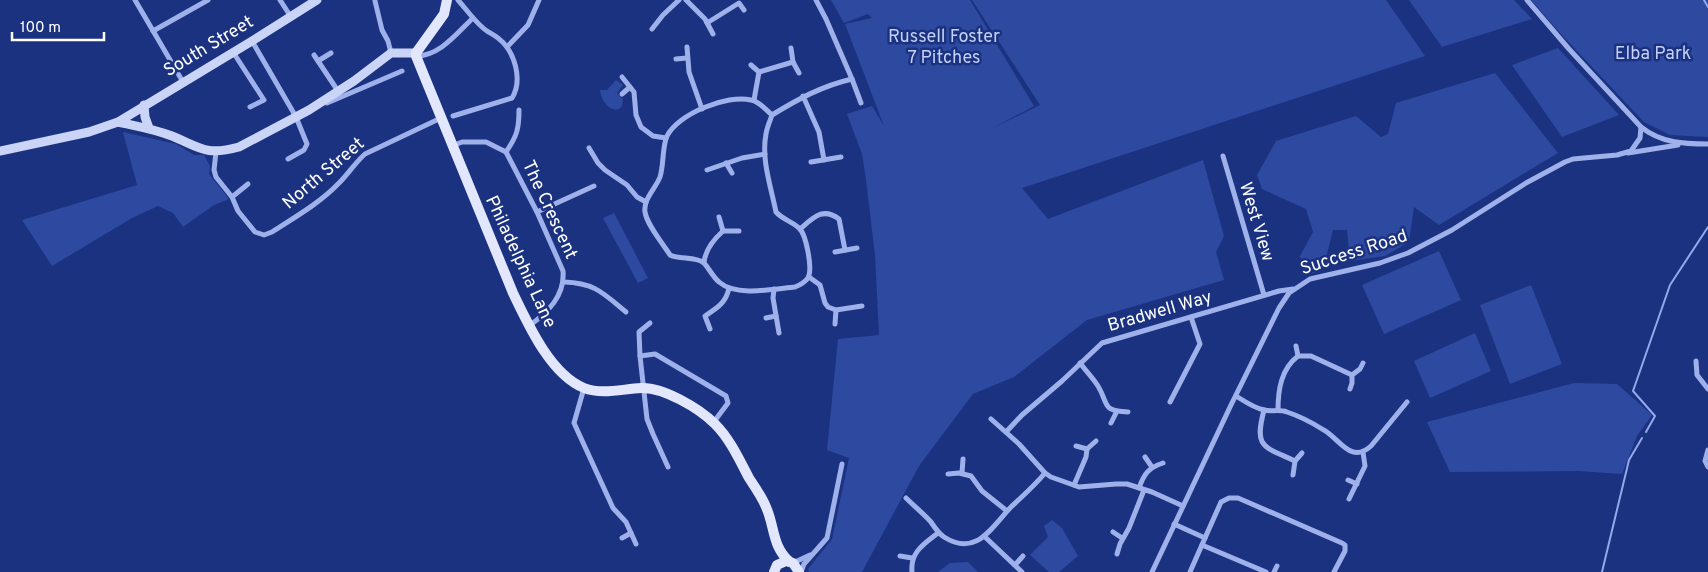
<svg xmlns="http://www.w3.org/2000/svg" width="1708" height="572" viewBox="0 0 1708 572" font-family="Overpass,sans-serif">
<rect width="100%" height="100%" fill="#1b3281"/>
<g fill="#2e49a0">
<polygon points="831,0 970,0 1034,106 991,129 1040,105 972,0 1386,0 1425,56 1022,188 1048,219 1203,160 1224,236 1216,252 1224,280 1087,320 1014,377 973,394 919,466 862,572 809,572 808,569 832,539 849,458 827,450 838,339 879,335 875,255 866,180 862,154 847,114 872,106 884,126 845,24 872,18 868,14 844,23"/>
<polygon points="1409,0 1514,0 1532,19 1442,47"/>
<polygon points="1531,0 1708,0 1708,137 1670,135 1644,122 1560,33"/>
<polygon points="1558,48 1619,115 1562,137 1512,65"/>
<polygon points="1495,73 1558,153 1439,225 1414,207 1409,242 1385,256 1350,261 1347,230 1333,230 1323,270 1307,275 1300,256 1313,232 1306,209 1262,189 1257,175 1276,141 1356,116 1381,137 1388,134 1396,103"/>
<path d="M616 80 623 85 617 93 623 99 622 106 619 109C609 112 601 100 600 90H607Z"/>
<polygon points="123,132 176,144 194,155 204,155 210,166 209,174 229,199 214,205 183,227 173,213 158,206 132,218 52,266 22,220 137,185"/>
<polygon points="614,213 648,278 638,283 603,218"/>
<polygon points="1439,251 1461,300 1384,334 1362,285"/>
<polygon points="1531,285 1562,364 1510,384 1480,305"/>
<polygon points="1475,333 1491,371 1430,398 1414,361"/>
<polygon points="1574,383 1617,384 1652,415 1637,436 1622,474 1578,471 1450,472 1427,422"/>
<polygon points="1052,520 1062,528 1078,556 1059,572 1049,572 1030,555 1048,537 1044,526"/>
<polygon points="968,562 978,572 938,572 950,563"/>
</g>
<g fill="none" stroke-linecap="round" stroke-linejoin="round">
<g stroke="#92a9ec" stroke-width="2">
<polyline points="1704,0 1708,7"/>
<polyline points="1646,432 1655,416 1633,391 1670,285 1708,227"/>
<polyline points="1602,572 1629,460 1642,438"/>
</g>
<g stroke="#9fb1ea" stroke-width="5">
<polyline points="135,0 183,82"/>
<polyline points="280,0 291,17"/>
<polyline points="686,0 705,19 713,34"/>
<polyline points="816,0 826,19 852,79"/>
<path d="M1527 0 1569 49 1641 127C1661 143 1684 144 1708 144"/>
<polyline points="375,1 382,30 388,41 391,53"/>
<polyline points="707,23 739,3 744,10"/>
<polyline points="652,29 663,15 679,0"/>
<polyline points="153,31 208,0"/>
<polyline points="252,41 296,117 307,144 304,150 288,159"/>
<polyline points="507,47 528,25 539,0"/>
<polyline points="687,47 689,72 702,109"/>
<polyline points="791,48 793,62 799,73"/>
<polyline points="233,52 264,100 250,107"/>
<polyline points="314,55 338,91"/>
<path d="M416 56C440 56 457 33 473 18"/>
<polyline points="676,59 687,58"/>
<polyline points="318,61 331,53"/>
<polyline points="751,65 759,72 793,62"/>
<polyline points="622,77 634,92 636,115 641,127 653,136 666,138"/>
<polyline points="622,94 630,87"/>
<polyline points="803,96 819,132 824,160"/>
<polyline points="754,100 759,72"/>
<polyline points="327,103 402,71"/>
<path d="M772 115C770 121 767 127 766 134 761 159 771 187 776 212 782 219 791 221 799 228 806 234 813 269 808 278 805 282 800 285 795 287 774 289 736 297 719 282 713 277 708 267 704 263 695 256 680 260 670 255 663 244 647 225 645 212 643 199 656 188 660 177 664 165 662 147 667 136 678 114 727 94 751 100 759 101 766 110 772 115 798 99 822 86 852 79L861 103"/>
<path d="M453 116 512 98C523 80 515 51 498 38 493 34 487 32 482 27 473 19 466 9 458 0"/>
<path d="M452 146 462 142H486L506 152 537 212 563 271C565 296 548 312 529 326"/>
<polyline points="589,148 598,163 605,170 627,185 637,197 646,202"/>
<path d="M216 152 214 170 216 177 232 197 238 211 255 232 264 235 272 232C295 217 320 203 339 183 348 174 355 163 365 154L441 118"/>
<path d="M506 152C517 136 519 129 519 110"/>
<polyline points="1628,153 1678,145"/>
<polyline points="1223,156 1264,295"/>
<polyline points="811,162 841,157"/>
<polyline points="726,163 732,173"/>
<polyline points="707,170 742,158 765,154"/>
<polyline points="232,197 248,184"/>
<polyline points="537,212 594,186"/>
<polyline points="719,217 723,231"/>
<path d="M800 229C814 217 823 207 839 219L845 250"/>
<polyline points="835,252 857,248"/>
<path d="M704 263C705 250 713 240 723 231H739"/>
<polyline points="809,277 820,285 825,303 828,307 836,310 862,306"/>
<path d="M564 282C595 283 603 293 626 312"/>
<polyline points="774,289 773,298 779,333"/>
<polyline points="766,318 776,316"/>
<polyline points="835,324 836,310"/>
<path d="M710 329 705 316C717 308 726 303 729 288"/>
<polyline points="1296,346 1298,356"/>
<polyline points="640,356 639,332 650,323"/>
<polyline points="1696,361 1697,375 1708,389"/>
<path d="M1080 363C1086 371 1093 378 1098 386 1109 404 1101 411 1128 412"/>
<polyline points="584,388 574,423 613,508 626,522 636,544"/>
<polyline points="1350,389 1352,383 1352,375 1360,369 1363,363"/>
<path d="M1236 396C1244 401 1254 408 1264 410 1271 412 1279 409 1287 412 1299 416 1311 422 1322 429 1339 437 1350 465 1371 446L1407 402"/>
<polyline points="1170,402 1200,344 1191,317"/>
<path d="M1264 410C1254 448 1263 446 1295 461"/>
<path d="M1278 410C1278 390 1281 369 1298 356H1311L1352 375"/>
<polyline points="991,419 1019,444 1045,473 1051,477 1079,487 1116,484 1127,484 1152,492 1183,506"/>
<polyline points="1111,423 1117,411"/>
<polyline points="1006,432 1022,415 1062,381 1102,343 1279,291 1293,289"/>
<polyline points="1076,446 1087,449 1096,441"/>
<polyline points="1708,450 1705,461 1708,467"/>
<polyline points="1145,457 1152,467"/>
<polyline points="668,467 653,434 647,419 640,356 655,354 726,396 728,403 713,423"/>
<polyline points="962,473 963,459"/>
<polyline points="948,474 959,473 971,476 982,491 1007,511"/>
<polyline points="1293,475 1295,461 1302,453"/>
<polyline points="1348,480 1357,484"/>
<polyline points="1074,485 1086,457 1087,449"/>
<path d="M1139 488C1144 474 1148 468 1163 463"/>
<path d="M906 498C914 506 924 514 931 522 935 528 938 533 944 537 977 558 992 526 1012 506 1024 495 1035 485 1045 473"/>
<polyline points="1349,499 1365,466 1363,452"/>
<polyline points="1174,524 1205,538 1190,572"/>
<polyline points="1113,532 1122,538"/>
<polyline points="985,537 1022,572"/>
<polyline points="622,538 631,533"/>
<polyline points="1205,538 1221,502 1229,498 1238,498 1342,543 1345,545 1345,551 1334,572"/>
<polyline points="1202,545 1266,572"/>
<polyline points="1117,554 1120,544 1129,528 1144,490"/>
<polyline points="900,556 912,558"/>
<polyline points="793,563 810,555"/>
<polyline points="1015,565 1023,556"/>
<polyline points="801,572 804,564 827,538 842,464"/>
<path d="M912 572C910 552 924 544 938 533"/>
<polyline points="1152,572 1231,405 1279,308 1289,293 1310,279 1380,263 1408,253 1452,230 1526,183 1565,162 1573,159 1617,155 1631,151 1640,138 1641,127"/>
<polyline points="1274,572 1277,566"/>
</g>
<g stroke="#cad4f7" stroke-width="9">
<polyline points="144,105 145,117 149,128"/>
<path d="M118 122C136 126 154 129 172 136 201 148 206 156 239 147L309 110 354 81 391 53H416"/>
<polyline points="0,151 89,132 118,122 252,41 317,0"/>
</g>
<g stroke="#e2e7fe" stroke-width="10">
<path d="M447 0 444 14 416 53V56L513 293C528 324 550 374 584 388 602 395 622 389 641 388 663 387 699 408 715 424 730 439 739 459 749 478 755 487 762 497 766 507 775 527 772 547 790 562"/>
<polyline points="774,572 777,565 786,561 793,563 799,572"/>
</g>
</g>
<g text-anchor="middle" dominant-baseline="central" stroke-width="5" stroke-linejoin="round" paint-order="stroke">
<g font-size="18" fill="#c3d0f8" stroke="#1b3281">
<text x="944" y="37">Russell Foster<tspan x="944" dy="21">7 Pitches</tspan></text>
<text x="1653" y="54">Elba Park</text>
</g>
<g font-size="18" fill="#fff" stroke="#1b3281">
<text transform="translate(209 47) rotate(-31)">South Street</text>
<text transform="translate(324 174) rotate(-40)">North Street</text>
<text transform="translate(549 210) rotate(65)">The Crescent</text>
<text transform="translate(1256 222) rotate(73)">West View</text>
<text transform="translate(1354 253) rotate(-18)">Success Road</text>
<text transform="translate(520 262) rotate(65)">Philadelphia Lane</text>
<text transform="translate(1160 312) rotate(-16)">Bradwell Way</text>
</g>
</g>
<path d="M12 32v8h92v-8" fill="none" stroke="#ffffff" stroke-width="2.5"/>
<text x="20" y="32" font-size="15" fill="#ffffff" stroke="#1b3281" stroke-width="4" paint-order="stroke">100 m</text>
</svg>
